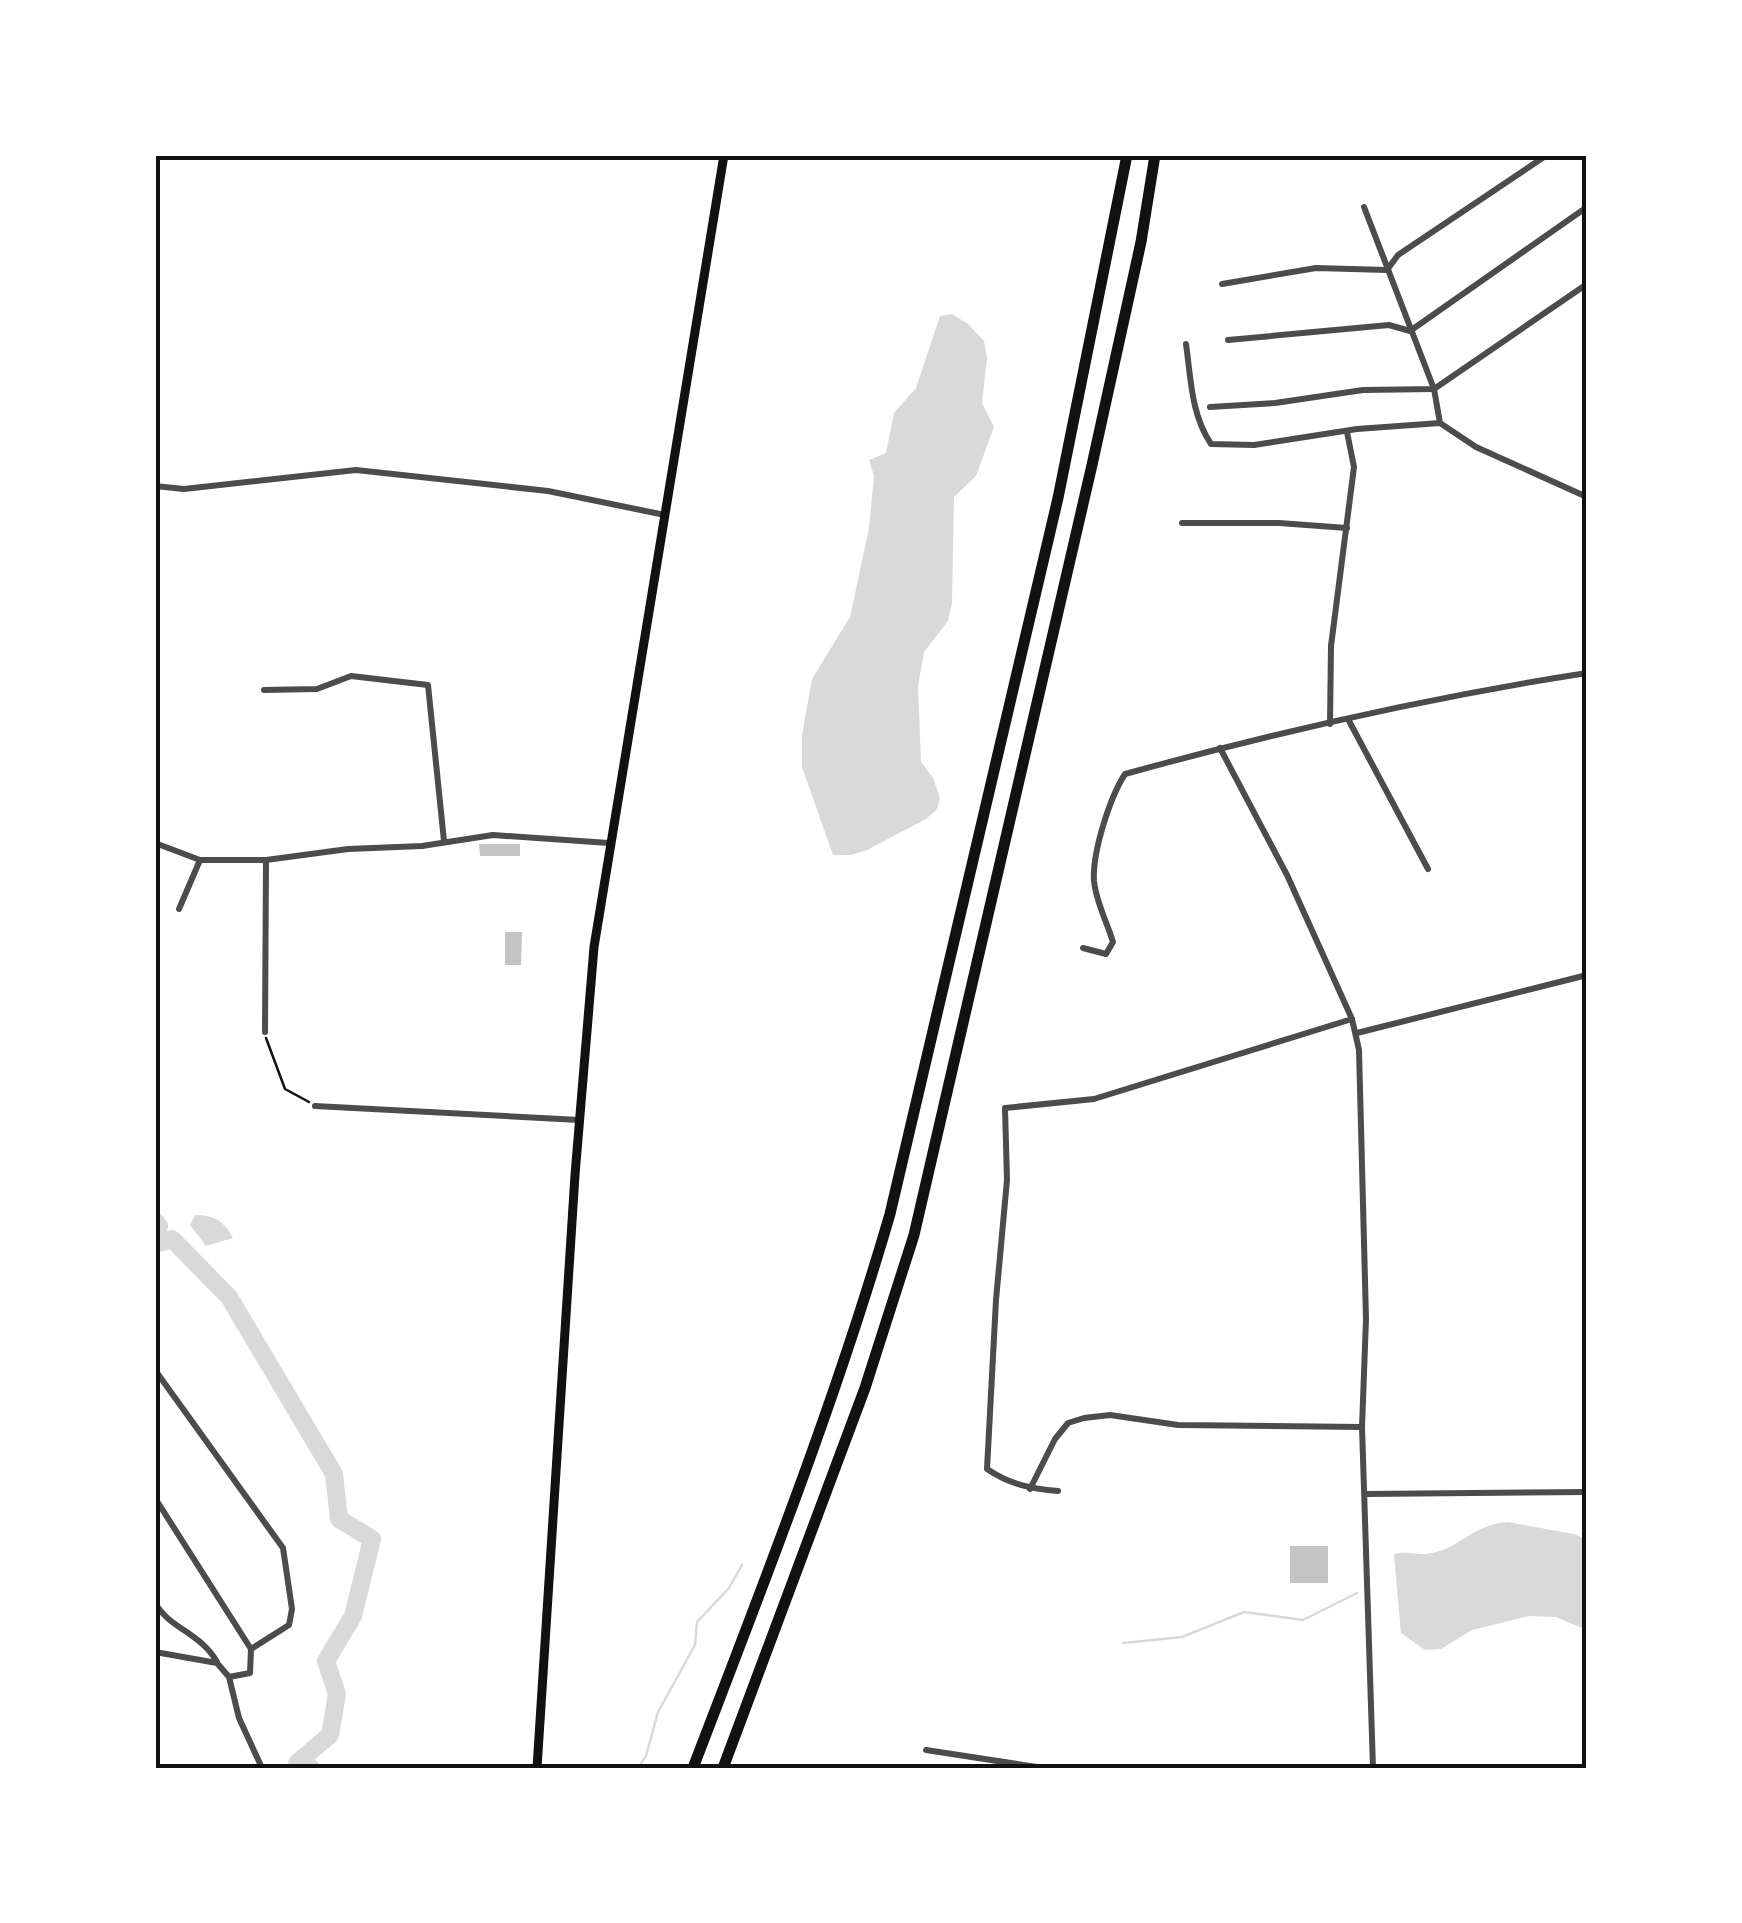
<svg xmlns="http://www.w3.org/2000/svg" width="1742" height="1923" viewBox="0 0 1742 1923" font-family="'Fira Sans',sans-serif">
<rect width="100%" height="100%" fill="#fff"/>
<g fill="#d9d9d9">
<polygon points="952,314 968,324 984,341 987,358 982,403 994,427 976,476 954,497 952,603 948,621 924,652 918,686 921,762 933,778 940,798 937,809 926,819 867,850 851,855 833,855 802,767 802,735 812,679 850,617 869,528 874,476 869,460 886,453 894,413 916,388 940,316"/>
<path d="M195 1215C214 1215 224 1221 233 1238L206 1246 190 1225Z"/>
<path d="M1508 1522 1574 1534 1587 1540V1630L1556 1617 1529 1616 1472 1630 1441 1649 1425 1650 1401 1633 1394 1554C1409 1551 1415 1555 1426 1554 1458 1551 1472 1524 1508 1522Z"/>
</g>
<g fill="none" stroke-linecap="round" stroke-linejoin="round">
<g stroke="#d9d9d9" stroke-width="2.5">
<polyline points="1123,1643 1182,1637 1244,1612 1303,1620 1357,1593"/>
<polyline points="638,1768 646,1756 658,1712 695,1645 697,1622 729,1588 742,1565"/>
</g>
<g stroke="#d9d9d9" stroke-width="18">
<polyline points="155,1221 159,1226 155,1237"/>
<polyline points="155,1244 172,1239 229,1297 334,1474 339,1519 372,1539 353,1616 326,1661 337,1694 330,1735 297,1763 311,1768"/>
</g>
</g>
<g fill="#c4c4c4">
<polygon points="479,844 520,844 520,856 480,856"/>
<polygon points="505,932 522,932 521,965 505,965"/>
<rect x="1290" y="1546" width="38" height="37"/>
</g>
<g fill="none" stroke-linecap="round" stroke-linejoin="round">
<polyline stroke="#111" stroke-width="2.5" points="266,1038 285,1089 309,1102"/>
<g stroke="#4c4c4c" stroke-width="6">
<polyline points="1364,207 1434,389 1440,423"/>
<polyline points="1222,284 1316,268 1387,270 1398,255 1547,155"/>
<polyline points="1228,340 1389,325 1410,331 1587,207"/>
<path d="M1186 344C1191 379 1191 414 1211 444L1254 445 1357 429 1440 423 1476 447 1587 497"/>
<polyline points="1210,407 1275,403 1363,390 1434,389 1587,284"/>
<polyline points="155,486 184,489 356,470 548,491 665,515"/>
<polyline points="1182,523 1279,523 1347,528"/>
<polyline points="264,690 317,689 351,676 428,685 444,841"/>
<polyline points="1348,719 1428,869"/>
<polyline points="1330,724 1331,646 1354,467 1347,432"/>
<polyline points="1220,748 1287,875 1352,1019 1359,1050 1366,1319 1362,1427 1373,1768"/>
<polyline points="155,843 200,860"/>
<polyline points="179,909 200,860 266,860 348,849 422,846 493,835 609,843"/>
<path d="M1083 948 1106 954 1113 942C1107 922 1096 902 1094 881 1092 853 1110 797 1125 774 1277 732 1431 697 1587 673"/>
<polyline points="265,1032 266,860"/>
<polyline points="1357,1033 1587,975"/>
<polyline points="315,1106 579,1120"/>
<polyline points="155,1370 283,1548 292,1609 289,1625 251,1649"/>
<polyline points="1030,1489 1055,1439 1068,1423 1084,1418 1110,1415 1178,1425 1362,1427"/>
<path d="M1058 1491C1031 1489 1009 1484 987 1469L996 1300 1007 1180 1005 1108 1094 1099 1352 1019"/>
<polyline points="1366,1494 1587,1492"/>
<polyline points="155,1498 251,1649 250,1673 229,1677"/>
<path d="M155 1603C170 1629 201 1633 217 1662"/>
<polyline points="155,1652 217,1663 229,1677 239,1718 262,1768"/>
<polyline points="926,1750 1043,1768"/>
</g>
<polyline stroke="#111" stroke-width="9" points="537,1768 575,1175 594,947 724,155"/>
<g stroke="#111" stroke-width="11">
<path d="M693 1768C763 1585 835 1403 890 1214L1058 498 1127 155"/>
<polyline points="723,1768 865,1388 914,1235 1092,465 1141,242 1155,155"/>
</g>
</g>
<rect width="1742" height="1923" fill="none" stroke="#ffffff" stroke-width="315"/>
<rect x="158" y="158" width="1426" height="1608" fill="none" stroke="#111" stroke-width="4"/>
</svg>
